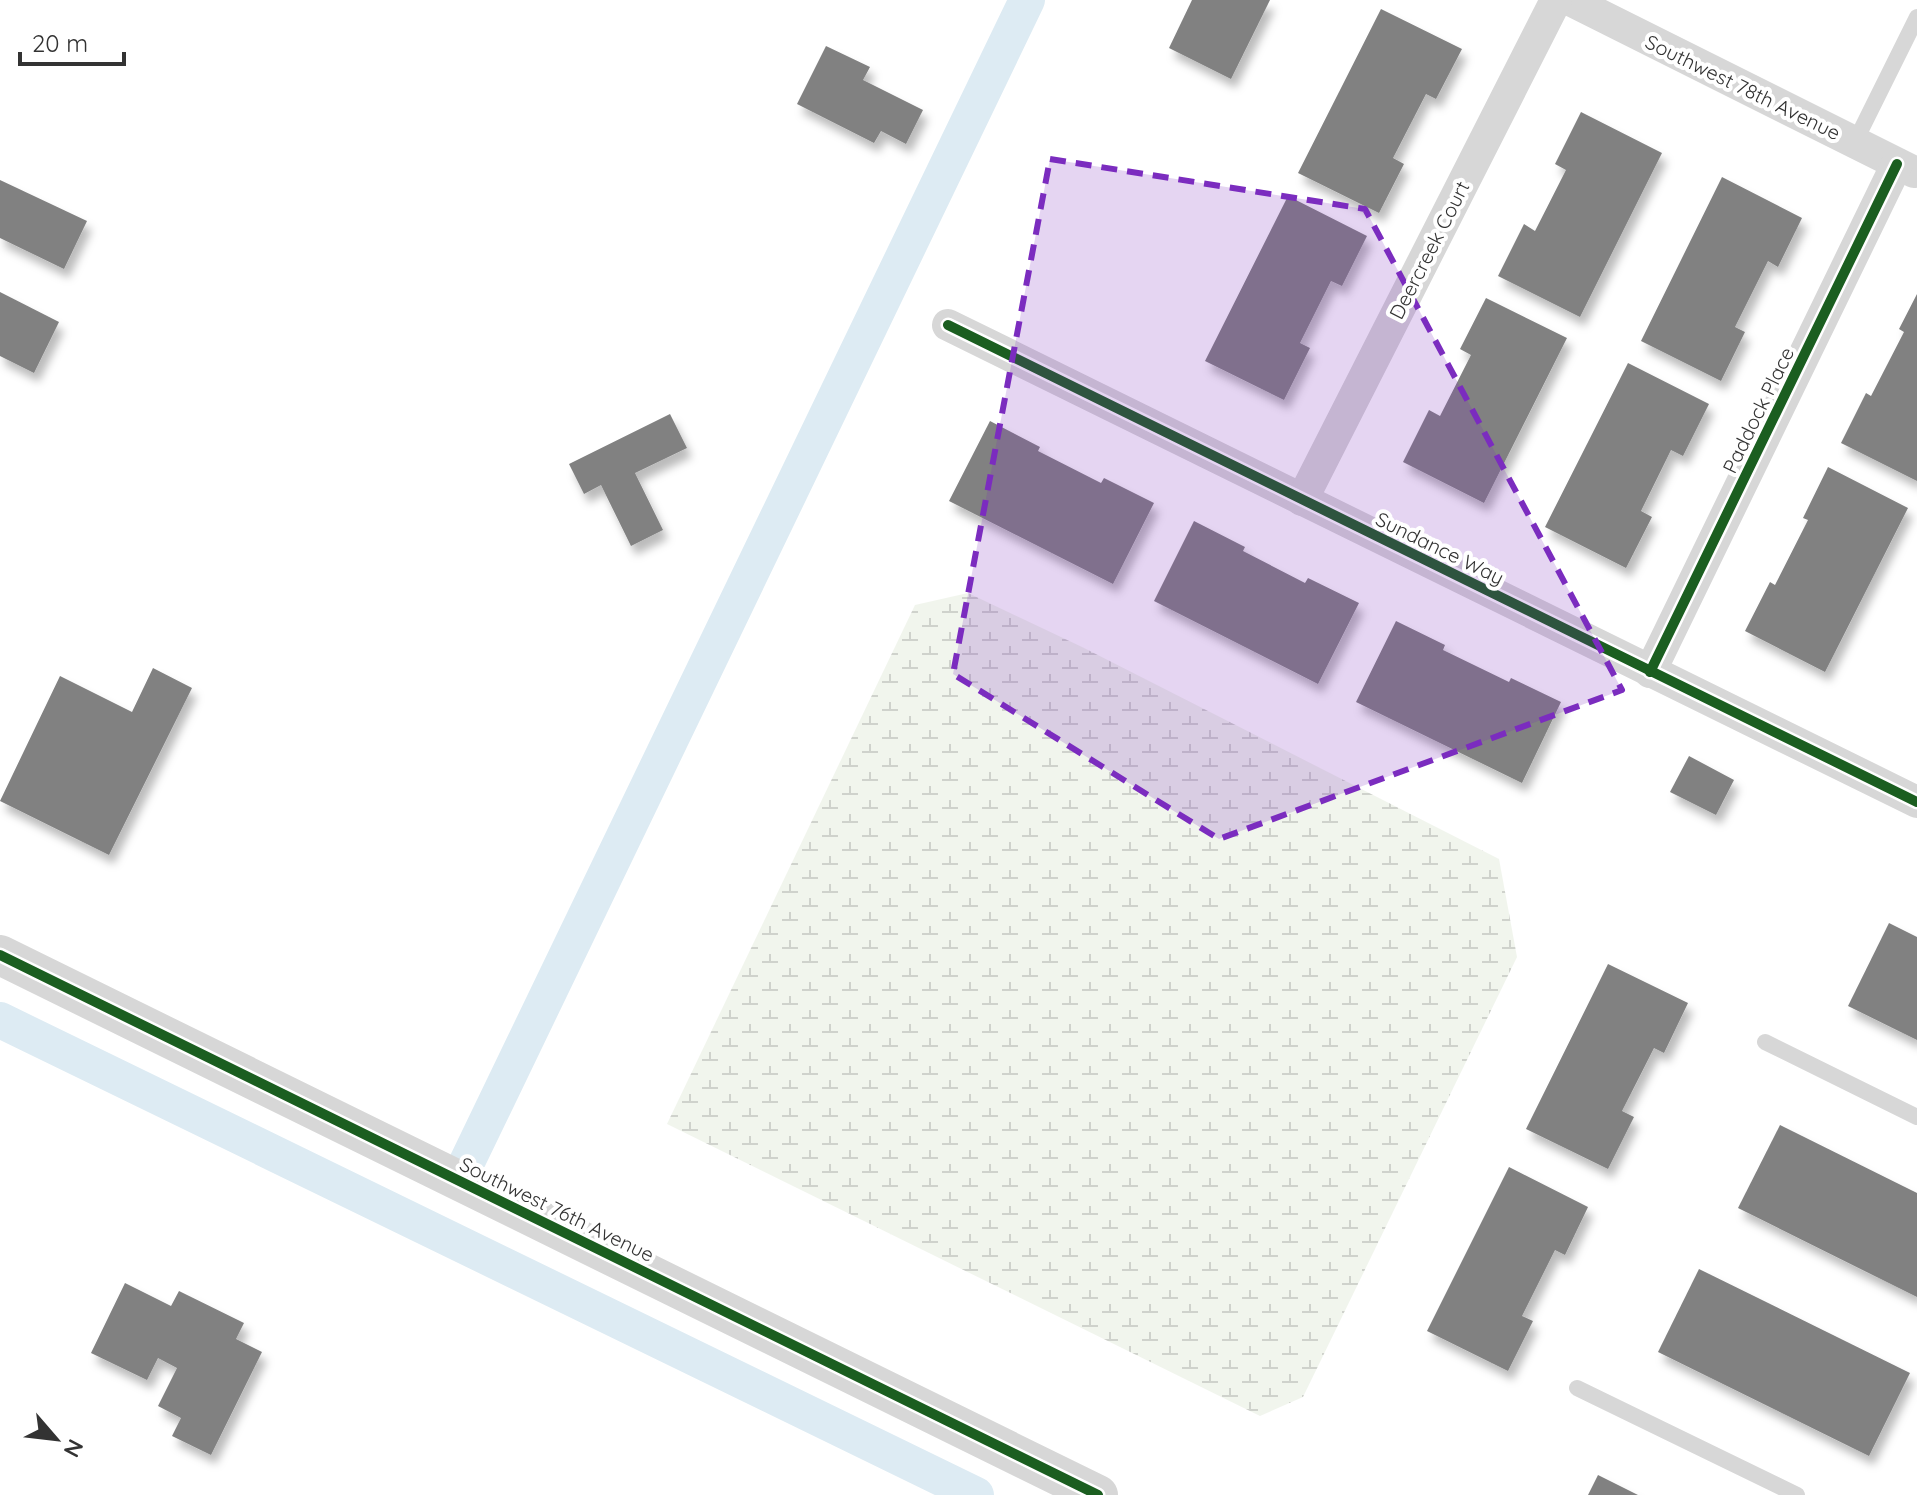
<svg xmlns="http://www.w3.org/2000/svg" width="1917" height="1495" viewBox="0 0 1917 1495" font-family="Quicksand,sans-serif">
<defs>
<pattern id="wetland-marsh" width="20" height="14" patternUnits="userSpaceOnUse" patternTransform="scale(2)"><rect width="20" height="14" fill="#f1f5ed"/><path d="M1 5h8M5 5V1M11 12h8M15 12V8" fill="none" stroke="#cfd2cc"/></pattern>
<filter id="shadow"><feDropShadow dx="5" dy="9" stdDeviation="4" flood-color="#0004"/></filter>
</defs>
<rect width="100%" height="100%" fill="#fff"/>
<polygon fill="url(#wetland-marsh)" points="968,593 1082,647 1499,859 1517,957 1303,1397 1260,1416 667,1124 915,605"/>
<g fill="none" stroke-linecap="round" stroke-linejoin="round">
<g stroke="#ddebf3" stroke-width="36">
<polyline points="0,1020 976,1495"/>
<polyline points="467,1162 1027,0"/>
</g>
</g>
<g fill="#818181" filter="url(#shadow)">
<polygon points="1192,0 1270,0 1231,79 1169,48"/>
<polygon points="1381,9 1462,49 1436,99 1426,94 1393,158 1404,164 1379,213 1298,173"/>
<polygon points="826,46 870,67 863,80 923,110 906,144 881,131 874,143 797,104"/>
<polygon points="1581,112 1662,153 1580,317 1498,276 1524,224 1535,231 1566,170 1555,164"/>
<polygon points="1722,177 1802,218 1778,267 1768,261 1735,327 1745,332 1721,381 1641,341"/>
<polygon points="0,180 87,221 64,269 0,238"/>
<polygon points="1288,196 1367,236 1342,286 1331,281 1300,343 1310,348 1284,400 1205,361"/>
<polygon points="0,292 59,322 34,373 0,356"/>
<polygon points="1917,294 1917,481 1841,443 1866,393 1871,396 1904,332 1899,329"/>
<polygon points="1486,298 1567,338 1484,503 1403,462 1429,410 1440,416 1471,355 1460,349"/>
<polygon points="1628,363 1709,404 1683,456 1671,450 1641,511 1652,517 1626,568 1545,527"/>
<polygon points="670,414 687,448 635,473 663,530 631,546 601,485 584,494 569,464"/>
<polygon points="990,421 1040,447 1038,451 1101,483 1104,478 1154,503 1113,584 949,501"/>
<polygon points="1828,467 1908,508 1825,672 1745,631 1770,582 1775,585 1808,520 1803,518"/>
<polygon points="1194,521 1245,547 1243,551 1305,583 1308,578 1359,603 1318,684 1154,601"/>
<polygon points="1396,621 1445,645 1443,650 1509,682 1511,678 1561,702 1522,783 1356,702"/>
<polygon points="153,668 192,688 109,855 0,801 60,676 132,712"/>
<polygon points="1689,756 1734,780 1716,815 1670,792"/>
<polygon points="1889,923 1917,937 1917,1040 1848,1006"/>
<polygon points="1608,964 1688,1003 1664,1053 1654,1048 1622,1111 1634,1117 1608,1169 1526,1129"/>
<polygon points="1780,1125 1917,1193 1917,1297 1738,1208"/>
<polygon points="1509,1167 1588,1207 1565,1255 1555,1250 1522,1316 1533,1321 1508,1371 1427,1331"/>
<polygon points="1699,1269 1910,1373 1869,1456 1658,1352"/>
<polygon points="125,1283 171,1306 179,1291 244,1323 236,1339 262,1352 211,1455 172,1436 181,1418 158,1406 177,1368 158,1358 147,1380 91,1353"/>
<polygon points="1598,1475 1638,1495 1588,1495"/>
</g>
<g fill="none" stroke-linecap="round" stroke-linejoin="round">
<g stroke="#d7d7d7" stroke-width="16">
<polyline points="1855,142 1917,17"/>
<polyline points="1765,1042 1917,1117"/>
<polyline points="1577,1388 1797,1495"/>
</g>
<g stroke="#d7d7d7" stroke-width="32">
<polyline points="1570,0 1914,172"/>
<polyline points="948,325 1917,802"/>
<polyline points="1302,500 1556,0"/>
<polyline points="1650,672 1897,164"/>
</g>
<polyline stroke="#d7d7d7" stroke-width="40" points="0,955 1098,1495"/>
<defs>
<g id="cycleway">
<polyline points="948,325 1917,802"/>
<polyline points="1650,672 1897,164"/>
<polyline points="0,955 1098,1495"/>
</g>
</defs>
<use href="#cycleway" stroke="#fff" stroke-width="15"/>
<use href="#cycleway" stroke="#1b5e20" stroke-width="10"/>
</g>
<path fill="#7b2cbf" fill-opacity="0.2" stroke="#7b2cbf" stroke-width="6" stroke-dasharray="16 10" stroke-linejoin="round" d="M1050 159 1365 209 1622 690 1219 839 953 674Z"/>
<g text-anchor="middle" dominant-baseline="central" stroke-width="8" stroke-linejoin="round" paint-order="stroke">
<g font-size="20" fill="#333" stroke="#fff">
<text transform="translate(1743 87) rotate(26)">Southwest 78th Avenue</text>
<text transform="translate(1429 250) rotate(-63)">Deercreek Court</text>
<text transform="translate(1758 410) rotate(-64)">Paddock Place</text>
<text transform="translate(1440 548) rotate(26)">Sundance Way</text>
<text transform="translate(557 1209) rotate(26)">Southwest 76th Avenue</text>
</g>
</g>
<g transform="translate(56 1439) rotate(118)" stroke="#ffffff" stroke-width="6" paint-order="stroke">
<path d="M0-6L14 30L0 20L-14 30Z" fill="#333333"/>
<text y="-12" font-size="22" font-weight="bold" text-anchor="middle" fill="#333333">N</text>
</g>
<path d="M20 52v12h104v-12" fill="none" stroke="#333333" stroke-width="4"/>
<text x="32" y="52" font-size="24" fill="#333333" stroke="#ffffff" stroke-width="6" paint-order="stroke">20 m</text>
</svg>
